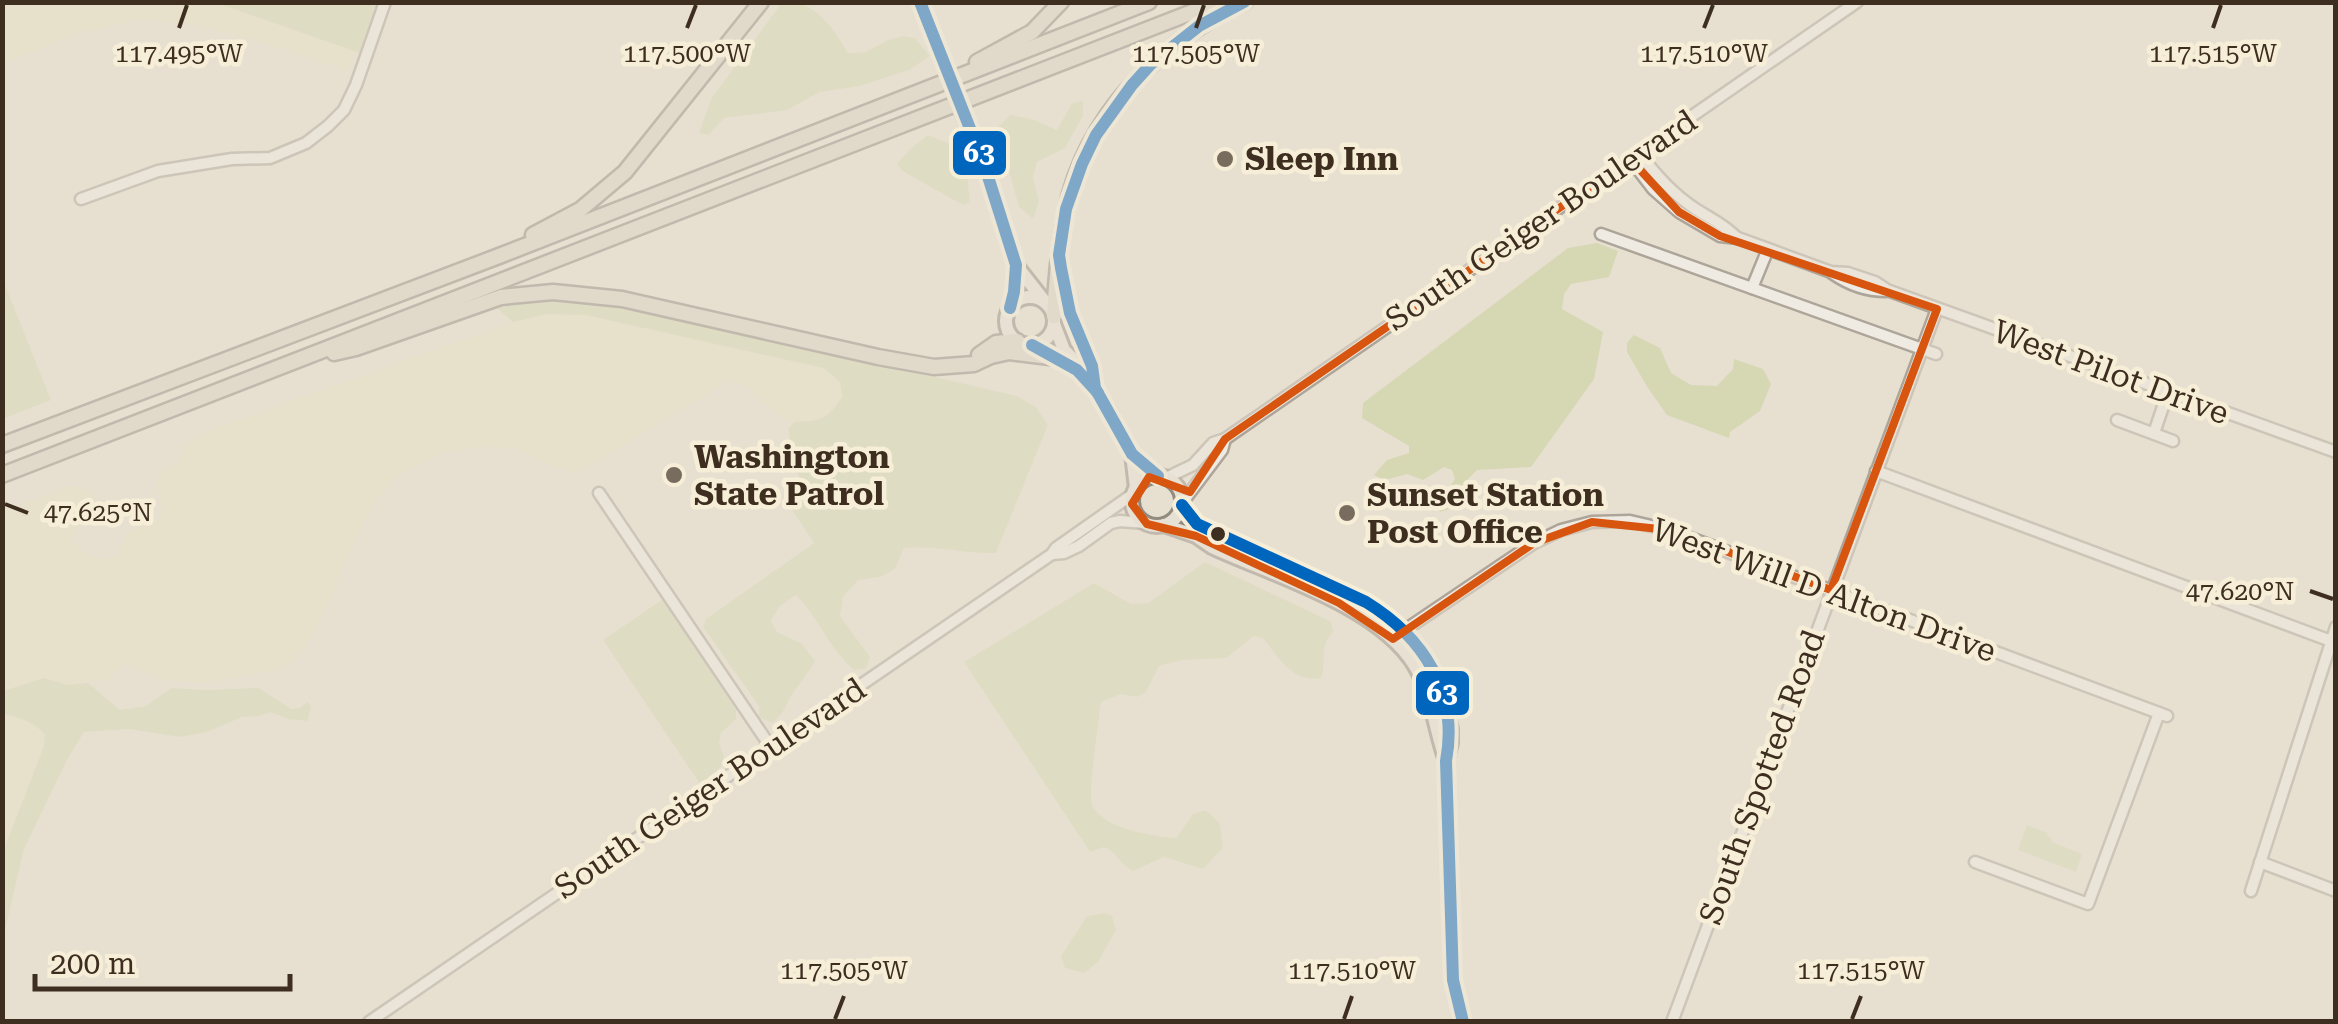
<svg xmlns="http://www.w3.org/2000/svg" width="2338" height="1024" viewBox="0 0 2338 1024" font-family="'Roboto Serif',serif">
<rect width="100%" height="100%" fill="#e7e0d1"/>
<g fill="#e6dfc2">
<polygon points="3,2 217,3 355,51 348,71 274,46 186,23 138,20 75,34 3,64"/>
<polygon points="547,314 587,315 825,368 840,382 842,397 833,411 820,421 794,422 778,416 744,384 728,381 585,469 573,472 555,467 515,448 480,447 445,453 418,464 393,480 381,494 364,520 324,611 305,647 290,664 277,670 205,683 171,681 153,676 126,663 108,679 68,685 44,678 3,691 2,511 70,486 82,487 92,492 95,502 72,538 81,551 95,557 107,559 117,554 127,534 133,529 160,518 162,511 156,483 161,471 177,464 186,444 204,432 513,322"/>
<polygon points="3,713 28,721 40,728 45,734 44,746 3,852"/>
</g>
<g fill="#d6d7b3">
<path d="M789 2C817 2 835 31 848 53L866 52 888 40 903 36 915 38 930 56 909 70 860 86 820 92 787 110 724 118 709 135 699 133 711 99 780 5Z"/>
<polygon points="217,3 378,2 378,3 360,53"/>
<polygon points="1083,101 1083,116 1065,148 1037,162 1033,177 1039,202 1033,219 1019,207 997,128 1010,115 1032,119 1057,130 1072,103"/>
<polygon points="928,135 948,143 966,160 970,203 963,205 902,171 897,164 910,149"/>
<polygon points="1597,243 1618,251 1609,277 1571,284 1564,294 1562,309 1603,332 1594,379 1531,467 1477,470 1466,481 1467,503 1440,512 1437,506 1455,479 1452,470 1444,467 1423,480 1407,474 1385,480 1374,475 1387,460 1409,453 1409,446 1362,418 1363,403 1568,248"/>
<polygon points="2,277 51,400 3,419 2,419"/>
<path d="M537 301 587 302 633 308 1017 396 1036 407 1048 425 996 553C965 554 935 545 904 548L895 569 880 577 858 580 843 597 840 616 870 657 866 669 854 670C829 649 819 618 796 595L780 606 771 621 777 632 802 644 815 661C808 674 799 684 791 696 785 707 783 715 772 723L759 717V706L703 627 706 619 814 543 792 510 803 501 808 493 796 471 788 429 794 422C821 421 827 420 842 397L840 382 824 368 586 315 547 314 513 322 497 308Z"/>
<polygon points="1634,335 1660,348 1671,373 1691,385 1717,386 1733,369 1734,359 1763,369 1771,384 1760,411 1730,432 1729,438 1667,415 1648,388 1627,352 1627,343"/>
<path d="M1205 562 1330 621 1334 631C1317 648 1328 658 1321 678 1294 684 1277 657 1263 638L1254 636 1226 658 1183 660 1159 666 1146 692 1137 697 1121 694 1101 702C1099 719 1088 793 1092 804 1102 829 1152 836 1176 838L1193 814 1206 810 1220 824 1223 848 1203 869 1164 857 1133 871C1118 864 1120 854 1104 847L1090 852 964 662 1094 583 1131 604 1148 603Z"/>
<polygon points="663,599 736,710 736,719 721,733 719,744 724,756 721,767 700,784 603,640"/>
<path d="M44 678 68 685 88 683 120 710 146 706 171 688 206 690 259 688 291 709 300 708 307 702 311 706 308 721 288 719 270 712 260 716 242 717 207 732 179 737 130 729 84 732 67 760 24 849 3 938V852L44 746 45 735C35 721 18 718 3 713V691Z"/>
<polygon points="2027,825 2048,833 2047,836 2052,839 2052,842 2082,854 2076,872 2018,850"/>
<polygon points="1106,913 1112,916 1116,930 1098,962 1084,973 1065,968 1061,956 1087,916"/>
</g>
<g fill="none" stroke-linecap="round" stroke-linejoin="round">
<defs>
<g id="minor">
<path d="M1639 152C1655 175 1674 195 1697 210 1711 219 1725 225 1737 238"/>
<polyline points="1630,159 1653,189 1679,212 1720,236 1738,238 1831,272 1848,273 1875,282 1887,290 2336,452"/>
<polyline points="81,199 158,171 232,159 270,158 306,143 328,126 344,110 356,85 385,2"/>
<polyline points="1601,234 1936,354"/>
<path d="M1832 273C1849 285 1866 291 1886 291"/>
<polyline points="1752,288 1768,249"/>
<polyline points="2117,420 2173,441"/>
<polyline points="2154,433 2168,392"/>
<polyline points="1876,471 2331,641"/>
<polyline points="1166,478 1193,465 1213,443 1225,439 1857,2"/>
<polyline points="599,493 770,746"/>
<polyline points="1182,503 1222,450 1225,439"/>
<polyline points="1052,554 1064,553 1079,546 1111,523 1120,521 1145,523"/>
<polyline points="1402,632 1534,543 1561,530 1592,522 1630,521 1669,530 2167,716"/>
<polyline points="1975,862 2088,904 2159,713"/>
<polyline points="2260,862 2336,891"/>
<polyline points="2251,891 2336,627"/>
<polyline points="369,1022 1052,554 1056,548 1133,494"/>
<polyline points="1672,1022 1937,309"/>
</g>
<g id="major">
<polyline points="920,2 940,54"/>
<polyline points="969,129 984,164 1016,265 1014,292 1010,308"/>
<polyline points="1016,265 1045,302"/>
<circle cx="1030" cy="321" r="24"/>
<polyline points="1054,324 1064,350 1077,363 1108,409 1132,454 1136,488"/>
<circle cx="1157" cy="501" r="25"/>
<polyline points="1182,505 1197,524 1366,602 1405,630 1431,669 1441,689 1451,729 1451,743 1446,761"/>
<path d="M1164 525 1196 536 1212 547C1274 576 1379 606 1415 666 1432 695 1435 730 1446 761L1453 980 1463 1022"/>
</g>
<g id="highway">
<polyline points="922,2 922,8"/>
<polyline points="977,62 1032,32 1061,2"/>
<polyline points="533,235 580,210 625,172 761,2"/>
<polyline points="1062,276 1070,313 1092,366 1095,388"/>
<path d="M1054 316C1056 281 1059 244 1066 210 1086 116 1160 41 1245 2"/>
<polyline points="334,353 356,348 501,297 553,292 622,299 878,357 934,367 974,364 991,356 1009,352 1058,358"/>
<polyline points="979,355 996,343 1017,341"/>
<polyline points="2,445 499,256 1149,2"/>
<polyline points="2,475 1218,2"/>
</g>
</defs>
<use href="#minor" stroke="#ada599" stroke-width="15"/>
<use href="#major" stroke="#928b80" stroke-width="18"/>
<use href="#highway" stroke="#928b80" stroke-width="19"/>
<use href="#minor" stroke="#efebe3" stroke-width="10"/>
<use href="#major" stroke="#e6e1d4" stroke-width="12"/>
<use href="#highway" stroke="#dad1c2" stroke-width="14"/>
<defs>
<polyline id="major-bridge" points="940,54 969,129"/>
</defs>
<use href="#major-bridge" stroke="#928b80" stroke-width="18" stroke-linecap="butt"/>
<use href="#major-bridge" stroke="#e6e1d4" stroke-width="12"/>
<defs>
<g id="bus-1">
<polyline points="920,2 984,164 1016,265 1014,292 1010,308"/>
<polyline points="1032,345 1077,370 1098,393"/>
<polyline points="1158,476 1132,454 1095,388 1092,366 1070,313 1061,268 1059,255 1066,209 1082,164 1096,135 1132,85 1151,64 1199,26 1244,2"/>
<path d="M1182 505 1197 524 1366 602C1423 637 1459 692 1446 761L1453 980 1463 1022"/>
</g>
</defs>
<use href="#bus-1" stroke="#f7eed8" stroke-width="20"/>
<use href="#bus-1" stroke="#0065bd" stroke-width="12"/>
</g>
<path d="M0 0H2338V1024H0ZM1630 159 1679 212 1720 236 1937 309 1831 590 1669 530 1592 522 1534 543 1393 639 1339 603 1196 536 1147 524 1132 504 1149 477 1190 492 1225 439Z" fill="#e7e0d1" fill-opacity=".55" fill-rule="evenodd"/>
<path fill="none" stroke="#d7550e" stroke-width="8" stroke-linejoin="round" d="M1630 159 1679 212 1720 236 1937 309 1831 590 1669 530 1592 522 1534 543 1393 639 1339 603 1196 536 1147 524 1132 504 1149 477 1190 492 1225 439Z"/>
<path fill="none" stroke="#3d2e20" stroke-width="4" d="M179 28 187 5M687 28 696 5M1196 28 1204 5M1704 28 1713 5M2213 28 2221 5M5 504 28 513M2310 591 2333 599M835 1019 844 996M1344 1019 1352 996M1852 1019 1861 996"/>
<g fill="#786c5e" stroke="#f7eed8" stroke-width="4">
<circle cx="1225" cy="159" r="10"/>
<circle cx="674" cy="475" r="10"/>
<circle cx="1347" cy="513" r="10"/>
</g>
<circle fill="#3d2e20" stroke="#f7eed8" stroke-width="4" cx="1218" cy="534" r="9"/>
<g text-anchor="middle" dominant-baseline="central" stroke-width="9" stroke-linejoin="round" paint-order="stroke">
<g font-size="32" font-weight="bold" fill="#3d2e20" stroke="#f7eed8" text-anchor="start">
<text x="1245" y="159">Sleep Inn</text>
<text x="694" y="457">Washington<tspan x="694" dy="37">State Patrol</tspan></text>
<text x="1367" y="495">Sunset Station<tspan x="1367" dy="37">Post Office</tspan></text>
</g>
<g font-size="32" fill="#3d2e20" stroke="#f7eed8">
<text transform="translate(1541 220) rotate(-34)">South Geiger Boulevard</text>
<text transform="translate(2111 372) rotate(20)">West Pilot Drive</text>
<text transform="translate(1824 590) rotate(20)">West Will D Alton Drive</text>
<text transform="translate(1762 777) rotate(-70)">South Spotted Road</text>
<text transform="translate(710 788) rotate(-34)">South Geiger Boulevard</text>
</g>
</g>
<g font-size="25" text-anchor="middle" fill="#3d2e20" stroke="#f7eed8" stroke-width="9" stroke-linejoin="round" paint-order="stroke">
<text x="179" y="62">117.495°W</text>
<text x="687" y="62">117.500°W</text>
<text x="1196" y="62">117.505°W</text>
<text x="1704" y="62">117.510°W</text>
<text x="2213" y="62">117.515°W</text>
<text x="98" y="521">47.625°N</text>
<text x="2240" y="600">47.620°N</text>
<text x="844" y="979">117.505°W</text>
<text x="1352" y="979">117.510°W</text>
<text x="1861" y="979">117.515°W</text>
</g>
<g stroke="#f7eed8" stroke-width="4">
<rect x="951" y="129" width="57" height="48" rx="10" fill="#0065bd"/>
<rect x="1414" y="669" width="57" height="48" rx="10" fill="#0065bd"/>
</g>
<g font-size="28" text-anchor="middle" font-weight="bold" fill="#fff">
<text x="979" y="162">63</text>
<text x="1442" y="702">63</text>
</g>
<rect width="2338" height="1024" fill="none" stroke="#3d2e20" stroke-width="10"/>
<path d="M35 974v15h255v-15" fill="none" stroke="#3d2e20" stroke-width="5"/>
<text x="50" y="974" font-size="30" fill="#3d2e20" stroke="#f7eed8" stroke-width="8" paint-order="stroke">200 m</text>
</svg>
